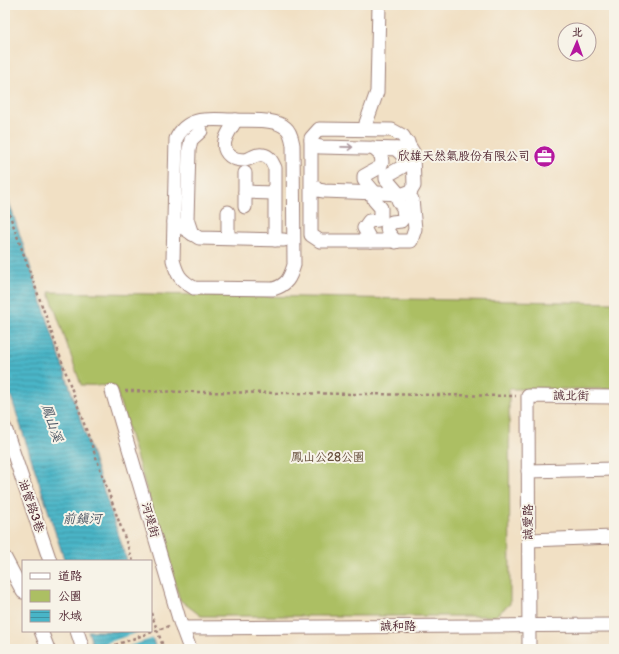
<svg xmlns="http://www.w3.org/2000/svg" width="619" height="654" viewBox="0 0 619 654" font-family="'Balsamiq Sans','LXGW WenKai TC',sans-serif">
<defs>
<pattern id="water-rules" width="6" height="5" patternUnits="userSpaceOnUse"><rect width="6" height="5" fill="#49b5c7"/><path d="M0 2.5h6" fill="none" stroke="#3f93a2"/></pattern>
</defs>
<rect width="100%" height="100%" fill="#f7f3e8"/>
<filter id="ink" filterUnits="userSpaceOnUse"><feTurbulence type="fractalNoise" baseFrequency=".025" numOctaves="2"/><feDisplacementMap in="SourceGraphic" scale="8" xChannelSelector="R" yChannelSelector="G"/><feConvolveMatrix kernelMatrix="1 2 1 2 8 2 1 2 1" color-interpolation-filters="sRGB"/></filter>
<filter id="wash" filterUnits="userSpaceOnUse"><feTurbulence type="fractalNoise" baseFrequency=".012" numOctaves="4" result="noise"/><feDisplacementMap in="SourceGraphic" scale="16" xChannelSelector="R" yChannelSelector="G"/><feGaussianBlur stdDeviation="0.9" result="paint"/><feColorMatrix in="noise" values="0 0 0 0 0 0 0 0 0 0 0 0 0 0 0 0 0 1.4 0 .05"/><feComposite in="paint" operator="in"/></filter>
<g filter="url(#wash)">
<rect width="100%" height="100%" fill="#f1e0c4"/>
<polygon fill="#acbf63" stroke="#7b6f47" points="49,292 614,303 614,389 509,389 510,604 495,616 201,616 180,600 115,386 81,385"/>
<g fill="url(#water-rules)" stroke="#4a6a79">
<polygon points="5,190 127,561 64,561 64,559 5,378"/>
<polygon points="88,631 150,631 156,649 94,649"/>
</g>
<polygon fill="#f1e0c4" points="151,629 154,638 120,649 91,648 142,631 151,631"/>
</g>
<g filter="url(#ink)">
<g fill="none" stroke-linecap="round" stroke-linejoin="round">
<defs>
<g id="minor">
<path d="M236 120C251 121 275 118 286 128 291 132 292 140 293 145L294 265C290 278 287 285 273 289L194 288C180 280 177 275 173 260L176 139C188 114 212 120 236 120Z"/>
<path d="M236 120C230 131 217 145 230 156 234 159 240 160 245 160 252 159 255 153 263 155 270 156 272 162 275 168V240"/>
<polyline points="366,123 377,92 379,5"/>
<polyline points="311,140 315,146 321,147 403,149 408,142"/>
<polyline points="373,148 381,155 382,162 380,167 364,176 364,180 375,193"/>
<polyline points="396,149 403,156 404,162 402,167 386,176 386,179 398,193"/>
<polyline points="311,183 318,190 324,191 403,194 411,191 414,186 413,152 403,136 392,130 319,129 311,138 311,235 320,241 411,241 415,229 412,199"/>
<polyline points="245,192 274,193"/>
<polyline points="245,207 245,173"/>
<polyline points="174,222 199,238 284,240"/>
<polyline points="192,234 187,219 189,150 191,140 201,131"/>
<polyline points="228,238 228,212"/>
<polyline points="371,241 364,228 369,221 378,220 381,217 381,208 374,200"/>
<polyline points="396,242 388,232 387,228 392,222 401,221 404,217 403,208 398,200"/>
<polyline points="112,391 180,622 190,649"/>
<polyline points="5,428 50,561"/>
<polyline points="528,471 614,469"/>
<polyline points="529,540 614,537"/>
<polyline points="5,558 23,592"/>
<polyline points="182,628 614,625"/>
<polyline points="41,631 48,649"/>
<polyline points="77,631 83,649"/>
<polyline points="529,649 528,396 614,397"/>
</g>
</defs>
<use href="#minor" stroke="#9e8078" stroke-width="15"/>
<g stroke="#9e8078" stroke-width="2.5" stroke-dasharray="3 3" stroke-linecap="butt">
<polyline points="5,202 133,561"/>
<polyline points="125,391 516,396"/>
<polyline points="151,613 164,649"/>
<polyline points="104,649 169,626"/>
</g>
<use href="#minor" stroke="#fff" stroke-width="13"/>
</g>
<defs><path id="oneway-shaft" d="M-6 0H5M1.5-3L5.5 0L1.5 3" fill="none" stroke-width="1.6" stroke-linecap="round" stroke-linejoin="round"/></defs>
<use stroke="#ae9aa0" href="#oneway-shaft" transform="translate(347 147) rotate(1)"/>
</g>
<defs>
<symbol id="office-disc" viewBox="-11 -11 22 22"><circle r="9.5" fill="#b5179e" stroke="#f7f3e8"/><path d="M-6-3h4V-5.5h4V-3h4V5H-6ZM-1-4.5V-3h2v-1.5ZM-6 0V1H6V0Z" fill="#fff"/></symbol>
</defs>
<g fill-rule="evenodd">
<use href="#office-disc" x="532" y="144" width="25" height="25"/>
</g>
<g text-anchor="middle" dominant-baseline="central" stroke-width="4" stroke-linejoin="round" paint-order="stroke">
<g font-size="12" fill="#4a1f2b" stroke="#f7f3e8" text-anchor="end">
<text x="530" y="156">欣雄天然氣股份有限公司</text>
</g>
<g font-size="12" fill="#4a1f2b" stroke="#f7f3e8">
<text transform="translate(571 396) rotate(1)">誠北街</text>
<text transform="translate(31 506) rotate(71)">油管路3巷</text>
<text transform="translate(150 520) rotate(74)">河堤街</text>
<text transform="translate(528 522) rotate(-90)">誠愛路</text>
<text x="398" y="626">誠和路</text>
</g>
<g font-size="12" fill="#674f3c" stroke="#f7f3e8">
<text x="328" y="457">鳳山公28公園</text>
</g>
<g font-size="13" font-style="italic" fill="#4a5462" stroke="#f7f3e8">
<text transform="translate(52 423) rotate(71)">鳳山溪</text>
<text x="82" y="519">前鎮河</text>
</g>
</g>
<rect width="619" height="654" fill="none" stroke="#f7f3e8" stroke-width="20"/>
<rect x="22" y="560" width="130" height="72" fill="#f7f3e8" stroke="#b29e9c"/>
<rect x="30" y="573" width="20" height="6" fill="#ffffff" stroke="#b29e9c"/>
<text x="58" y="580" font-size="12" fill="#4a1f2b">道路</text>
<rect x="30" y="590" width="20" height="12" fill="#acbf63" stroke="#b29e9c"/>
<text x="58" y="600" font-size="12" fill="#4a1f2b">公園</text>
<rect x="30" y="610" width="20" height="12" fill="url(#water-rules)" stroke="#b29e9c"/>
<text x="58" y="620" font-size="12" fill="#4a1f2b">水域</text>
<g transform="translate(577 42) rotate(2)"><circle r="19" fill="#f7f3e8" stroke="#b29e9c"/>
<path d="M0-3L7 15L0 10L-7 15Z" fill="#b5179e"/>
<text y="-6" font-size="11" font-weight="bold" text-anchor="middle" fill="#4a1f2b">北</text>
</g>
</svg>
